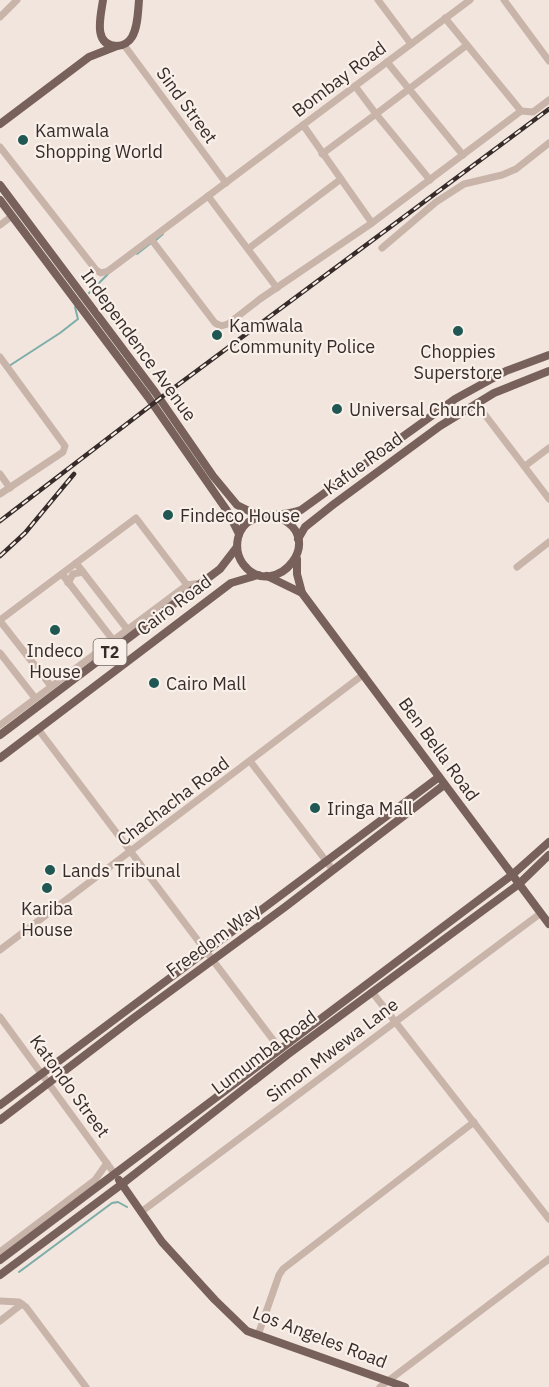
<svg xmlns="http://www.w3.org/2000/svg" width="549" height="1387" viewBox="0 0 549 1387" font-family="'IBM Plex Sans',sans-serif">
<rect width="100%" height="100%" fill="#f1e5dd"/>
<g fill="none" stroke-linecap="round" stroke-linejoin="round">
<g stroke="#7dada9" stroke-width="2">
<polyline points="156,240 163,234"/>
<polyline points="137,254 151,243"/>
<polyline points="89,293 108,274"/>
<polyline points="9,366 60,333 78,319 75,307"/>
<polyline points="19,1272 112,1203 118,1202 127,1207"/>
</g>
<g stroke="#c9b4aa" stroke-width="7">
<polyline points="378,0 411,44"/>
<polyline points="504,0 549,61"/>
<polyline points="0,17 17,0"/>
<polyline points="124,45 226,183"/>
<polyline points="387,62 463,155"/>
<polyline points="521,111 533,112 549,100"/>
<polyline points="303,125 372,223"/>
<polyline points="0,147 96,270 101,273 108,271 470,0"/>
<polyline points="322,154 376,114 355,86"/>
<polyline points="430,180 376,114 467,45"/>
<polyline points="208,196 277,288"/>
<polyline points="0,225 12,216"/>
<polyline points="151,239 215,323 221,326 228,324 260,299 372,223 521,111 445,18"/>
<polyline points="382,248 436,202 464,184 502,175 516,169 549,143"/>
<polyline points="248,249 341,179"/>
<polyline points="0,357 65,446 63,452 0,494"/>
<polyline points="476,403 549,499"/>
<polyline points="525,466 549,448"/>
<polyline points="0,474 10,488"/>
<polyline points="76,563 127,629"/>
<polyline points="517,567 549,542"/>
<polyline points="62,574 113,640"/>
<polyline points="68,583 73,574 83,572"/>
<polyline points="0,620 136,518 187,585"/>
<polyline points="0,621 51,686"/>
<polyline points="0,653 35,698"/>
<polyline points="0,725 187,585 201,583"/>
<polyline points="38,729 280,1049"/>
<polyline points="250,761 333,870"/>
<polyline points="0,950 364,674"/>
<polyline points="372,992 549,1219"/>
<polyline points="0,1017 114,1173"/>
<polyline points="141,1212 541,913"/>
<polyline points="0,1252 95,1180 107,1163"/>
<polyline points="0,1301 19,1302 26,1307 86,1387"/>
<polyline points="0,1321 22,1304"/>
<polyline points="258,1335 279,1275 283,1269 474,1122"/>
<polyline points="380,1387 549,1259"/>
</g>
<g stroke="#78615b" stroke-width="8">
<path d="M103 0C101 15 92 46 117 46 123 46 129 42 132 37 138 27 138 11 139 0"/>
<polyline points="0,124 89,57 117,46"/>
<polyline points="0,185 155,392 213,476 237,505 259,516"/>
<polyline points="0,200 148,397 228,512 239,534"/>
<path d="M272 515C334 534 274 605 243 564 238 557 236 547 238 538 245 508 280 519 301 510L455 399 506 371 549 355"/>
<polyline points="298,539 305,527 334,504 440,426 494,393 549,371"/>
<polyline points="297,559 297,574 302,593 549,924"/>
<polyline points="267,576 302,593"/>
<polyline points="0,735 220,569 237,547"/>
<polyline points="0,758 231,583 258,575"/>
<polyline points="0,1105 439,777"/>
<polyline points="0,1120 131,1020 285,907 444,785"/>
<polyline points="119,1180 162,1242 215,1300 247,1331 405,1387"/>
<polyline points="0,1260 512,875 549,842"/>
<polyline points="0,1275 122,1184 287,1055 519,884 549,855"/>
</g>
<defs>
<g id="rail">
<polyline points="0,521 171,390 549,109"/>
<polyline points="0,556 25,533 74,474"/>
</g>
</defs>
<use href="#rail" stroke="#372c29" stroke-width="4.5"/>
<use href="#rail" stroke="#f9f0ea" stroke-width="2" stroke-dasharray="7" stroke-linecap="butt"/>
</g>
<g fill="#205753" stroke="#f9f0ea" stroke-width="2">
<circle cx="23" cy="140" r="6"/>
<circle cx="458" cy="331" r="6"/>
<circle cx="217" cy="335" r="6"/>
<circle cx="337" cy="409" r="6"/>
<circle cx="168" cy="515" r="6"/>
<circle cx="55" cy="630" r="6"/>
<circle cx="154" cy="683" r="6"/>
<circle cx="315" cy="808" r="6"/>
<circle cx="50" cy="870" r="6"/>
<circle cx="47" cy="888" r="6"/>
</g>
<g text-anchor="middle" dominant-baseline="central" stroke-width="4.5" stroke-linejoin="round" paint-order="stroke">
<rect fill="#f9f0ea" stroke="#716763" stroke-width="1.5" x="93.5" y="639" width="33" height="26" rx="4.5"/>
<g font-size="16" font-weight="bold" fill="#372c29">
<text x="110" y="652">T2</text>
</g>
<g font-size="18" fill="#372c29" stroke="#f9f0ea">
<text transform="translate(339 79) rotate(-37)">Bombay Road</text>
<text transform="translate(187 105) rotate(54)">Sind Street</text>
<text transform="translate(139 345) rotate(54)">Independence Avenue</text>
<text transform="translate(363 463) rotate(-36)">Kafue Road</text>
<text transform="translate(174 605) rotate(-37)">Cairo Road</text>
<text transform="translate(439 749) rotate(54)">Ben Bella Road</text>
<text transform="translate(173 801) rotate(-37)">Chachacha Road</text>
<text transform="translate(213 940) rotate(-36)">Freedom Way</text>
<text transform="translate(332 1050) rotate(-37)">Simon Mwewa Lane</text>
<text transform="translate(264 1052) rotate(-37)">Lumumba Road</text>
<text transform="translate(70 1086) rotate(54)">Katondo Street</text>
<text transform="translate(320 1337) rotate(21)">Los Angeles Road</text>
</g>
<g font-size="18" fill="#372c29" stroke="#f9f0ea" text-anchor="start">
<text x="35" y="130">Kamwala<tspan x="35" dy="21">Shopping World</tspan></text>
<text x="229" y="325">Kamwala<tspan x="229" dy="21">Community Police</tspan></text>
<text x="458" y="351" text-anchor="middle">Choppies<tspan x="458" dy="21">Superstore</tspan></text>
<text x="349" y="409">Universal Church</text>
<text x="180" y="515">Findeco House</text>
<text x="55" y="650" text-anchor="middle">Indeco<tspan x="55" dy="21">House</tspan></text>
<text x="166" y="683">Cairo Mall</text>
<text x="327" y="808">Iringa Mall</text>
<text x="62" y="870">Lands Tribunal</text>
<text x="47" y="908" text-anchor="middle">Kariba<tspan x="47" dy="21">House</tspan></text>
</g>
</g>
</svg>
